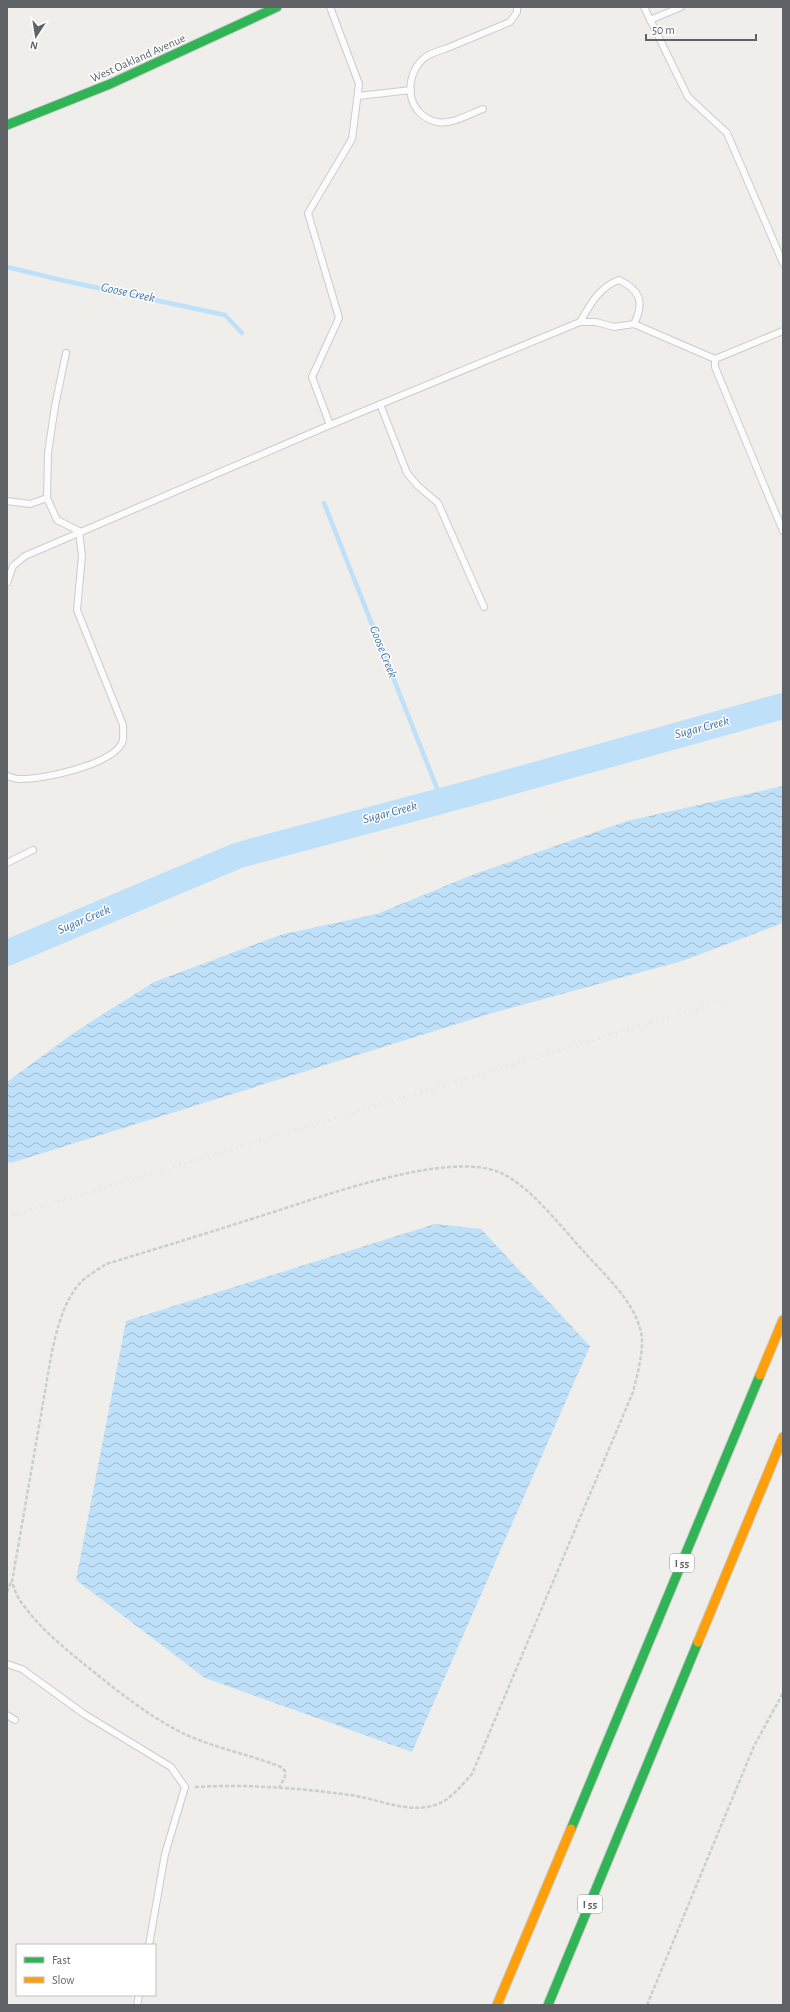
<svg xmlns="http://www.w3.org/2000/svg" width="790" height="2012" viewBox="0 0 790 2012" font-family="'Alegreya Sans',sans-serif">
<defs>
<pattern id="water-waves" width="16" height="10" patternUnits="userSpaceOnUse"><rect width="16" height="10" fill="#bfe0f9"/><path d="M0 5q4-4 8 0t8 0" fill="none" stroke="#9eb9cd"/></pattern>
</defs>
<rect width="100%" height="100%" fill="#efeeea"/>
<g fill="url(#water-waves)">
<polygon points="783,786 783,923 682,961 489,1014 11,1163 7,1162 7,1082 75,1032 154,982 280,935 377,914 472,875 627,821"/>
<polygon points="435,1224 481,1229 590,1346 412,1752 205,1678 76,1580 126,1321"/>
</g>
<g fill="none" stroke-linecap="round" stroke-linejoin="round">
<g stroke="#bfe0f9" stroke-width="4.5">
<polyline points="7,267 61,280 225,315 242,333"/>
<polyline points="324,503 442,801"/>
</g>
<polyline stroke="#bfe0f9" stroke-width="26" points="7,953 239,855 467,794 783,706"/>
<defs>
<g id="lane">
<polyline points="644,7 688,97 727,133 783,263"/>
<polyline points="650,20 681,7"/>
<polyline points="358,96 411,90"/>
<path d="M483 109C469 114 452 125 437 122 406 115 403 78 423 59 428 54 438 51 445 49 467 40 488 31 510 22L517 12V7"/>
<path d="M580 322C590 305 599 287 619 280 640 290 645 302 634 324"/>
<polyline points="66,353 55,406 48,453 47,498 57,520 79,531"/>
<polyline points="715,359 715,367 783,531"/>
<polyline points="380,404 407,473 418,486 438,503 484,607"/>
<polyline points="330,425 580,322 596,322 614,327 634,324 715,359 783,331"/>
<polyline points="7,501 30,504 47,498"/>
<polyline points="7,583 13,566 25,556 330,425 312,377 339,318 308,213 352,139 359,84 330,7"/>
<path d="M7 776C11 777 15 779 19 779 42 780 111 765 122 743 124 739 123 730 123 725L77 610 82 556 79 531"/>
<polyline points="7,863 33,850"/>
<polyline points="7,1664 22,1669 84,1714 171,1767 185,1787 165,1854 149,1945"/>
<polyline points="7,1715 15,1720"/>
<polyline points="137,2005 139,1995"/>
</g>
<g id="fast">
<polyline points="7,125 110,84 277,7"/>
<polyline points="571,1829 760,1375"/>
<polyline points="548,2005 698,1642"/>
</g>
<g id="slow">
<polyline points="760,1375 783,1320"/>
<polyline points="698,1642 783,1437"/>
<polyline points="497,2005 571,1829"/>
</g>
</defs>
<use href="#lane" stroke="#cbcccc" stroke-width="8"/>
<use href="#fast" stroke="#cacacb" stroke-width="11"/>
<use href="#slow" stroke="#cacacb" stroke-width="11"/>
<g stroke="#cacfcc" stroke-width="2.5" stroke-dasharray="4 2" stroke-linecap="butt">
<polyline points="7,1592 11,1582"/>
<path d="M195 1787C247 1784 299 1788 351 1795 379 1799 409 1815 438 1804 452 1798 462 1785 472 1774L633 1392C637 1376 642 1358 642 1341 641 1308 606 1276 585 1253 564 1230 529 1185 501 1173 448 1149 319 1198 264 1215 211 1232 159 1248 106 1264 99 1269 90 1274 83 1280 64 1299 58 1326 52 1351L12 1582C15 1591 18 1599 24 1606 45 1634 73 1655 100 1677 128 1699 156 1721 189 1736 219 1749 251 1755 281 1767L285 1771V1777L279 1788"/>
<polyline points="647,2005 754,1746 783,1693"/>
</g>
<use href="#lane" stroke="#fdfcfc" stroke-width="6"/>
<use href="#fast" stroke="#30b455" stroke-width="9"/>
<use href="#slow" stroke="#ff9f0a" stroke-width="9"/>
<polyline stroke="#e4e4e4" stroke-width="3" stroke-dasharray="1 5" stroke-linecap="butt" points="7,1217 727,1000"/>
</g>
<g text-anchor="middle" dominant-baseline="central" stroke-width="3" stroke-linejoin="round" paint-order="stroke">
<g fill="#fff" stroke="#8f9295" stroke-width="1">
<rect x="670" y="1554" width="24" height="18" rx="3"/>
<rect x="578" y="1895" width="24" height="18" rx="3"/>
</g>
<g font-size="11" font-weight="bold" fill="#5f6368">
<text x="682" y="1563">I 55</text>
<text x="590" y="1904">I 55</text>
</g>
<g font-size="12" fill="#5f6368" stroke="#fff">
<text transform="translate(138 58) rotate(-24)">West Oakland Avenue</text>
</g>
<g font-size="13" font-style="italic" fill="#4174aa" stroke="#fff">
<text transform="translate(128 293) rotate(12)">Goose Creek</text>
<text transform="translate(383 652) rotate(68)">Goose Creek</text>
<text transform="translate(702 728) rotate(-15)">Sugar Creek</text>
<text transform="translate(390 813) rotate(-15)">Sugar Creek</text>
<text transform="translate(84 920) rotate(-23)">Sugar Creek</text>
</g>
</g>
<rect width="790" height="2012" fill="none" stroke="#5f6368" stroke-width="16"/>
<rect x="16" y="1944" width="140" height="52" fill="#ffffff" stroke="#bfc1c3"/>
<rect x="24" y="1957" width="20" height="6" fill="#30b455" stroke="#bfc1c3"/>
<text x="52" y="1964" font-size="12" fill="#5f6368">Fast</text>
<rect x="24" y="1977" width="20" height="6" fill="#ff9f0a" stroke="#bfc1c3"/>
<text x="52" y="1984" font-size="12" fill="#5f6368">Slow</text>
<g transform="translate(36 36) rotate(192)" stroke="#ffffff" stroke-width="3" paint-order="stroke">
<path d="M0-3L7 15L0 10L-7 15Z" fill="#5f6368"/>
<text y="-6" font-size="11" font-weight="bold" text-anchor="middle" fill="#5f6368">N</text>
</g>
<path d="M646 34v6h110v-6" fill="none" stroke="#5f6368" stroke-width="2"/>
<text x="652" y="34" font-size="12" fill="#5f6368" stroke="#ffffff" stroke-width="3" paint-order="stroke">50 m</text>
</svg>
